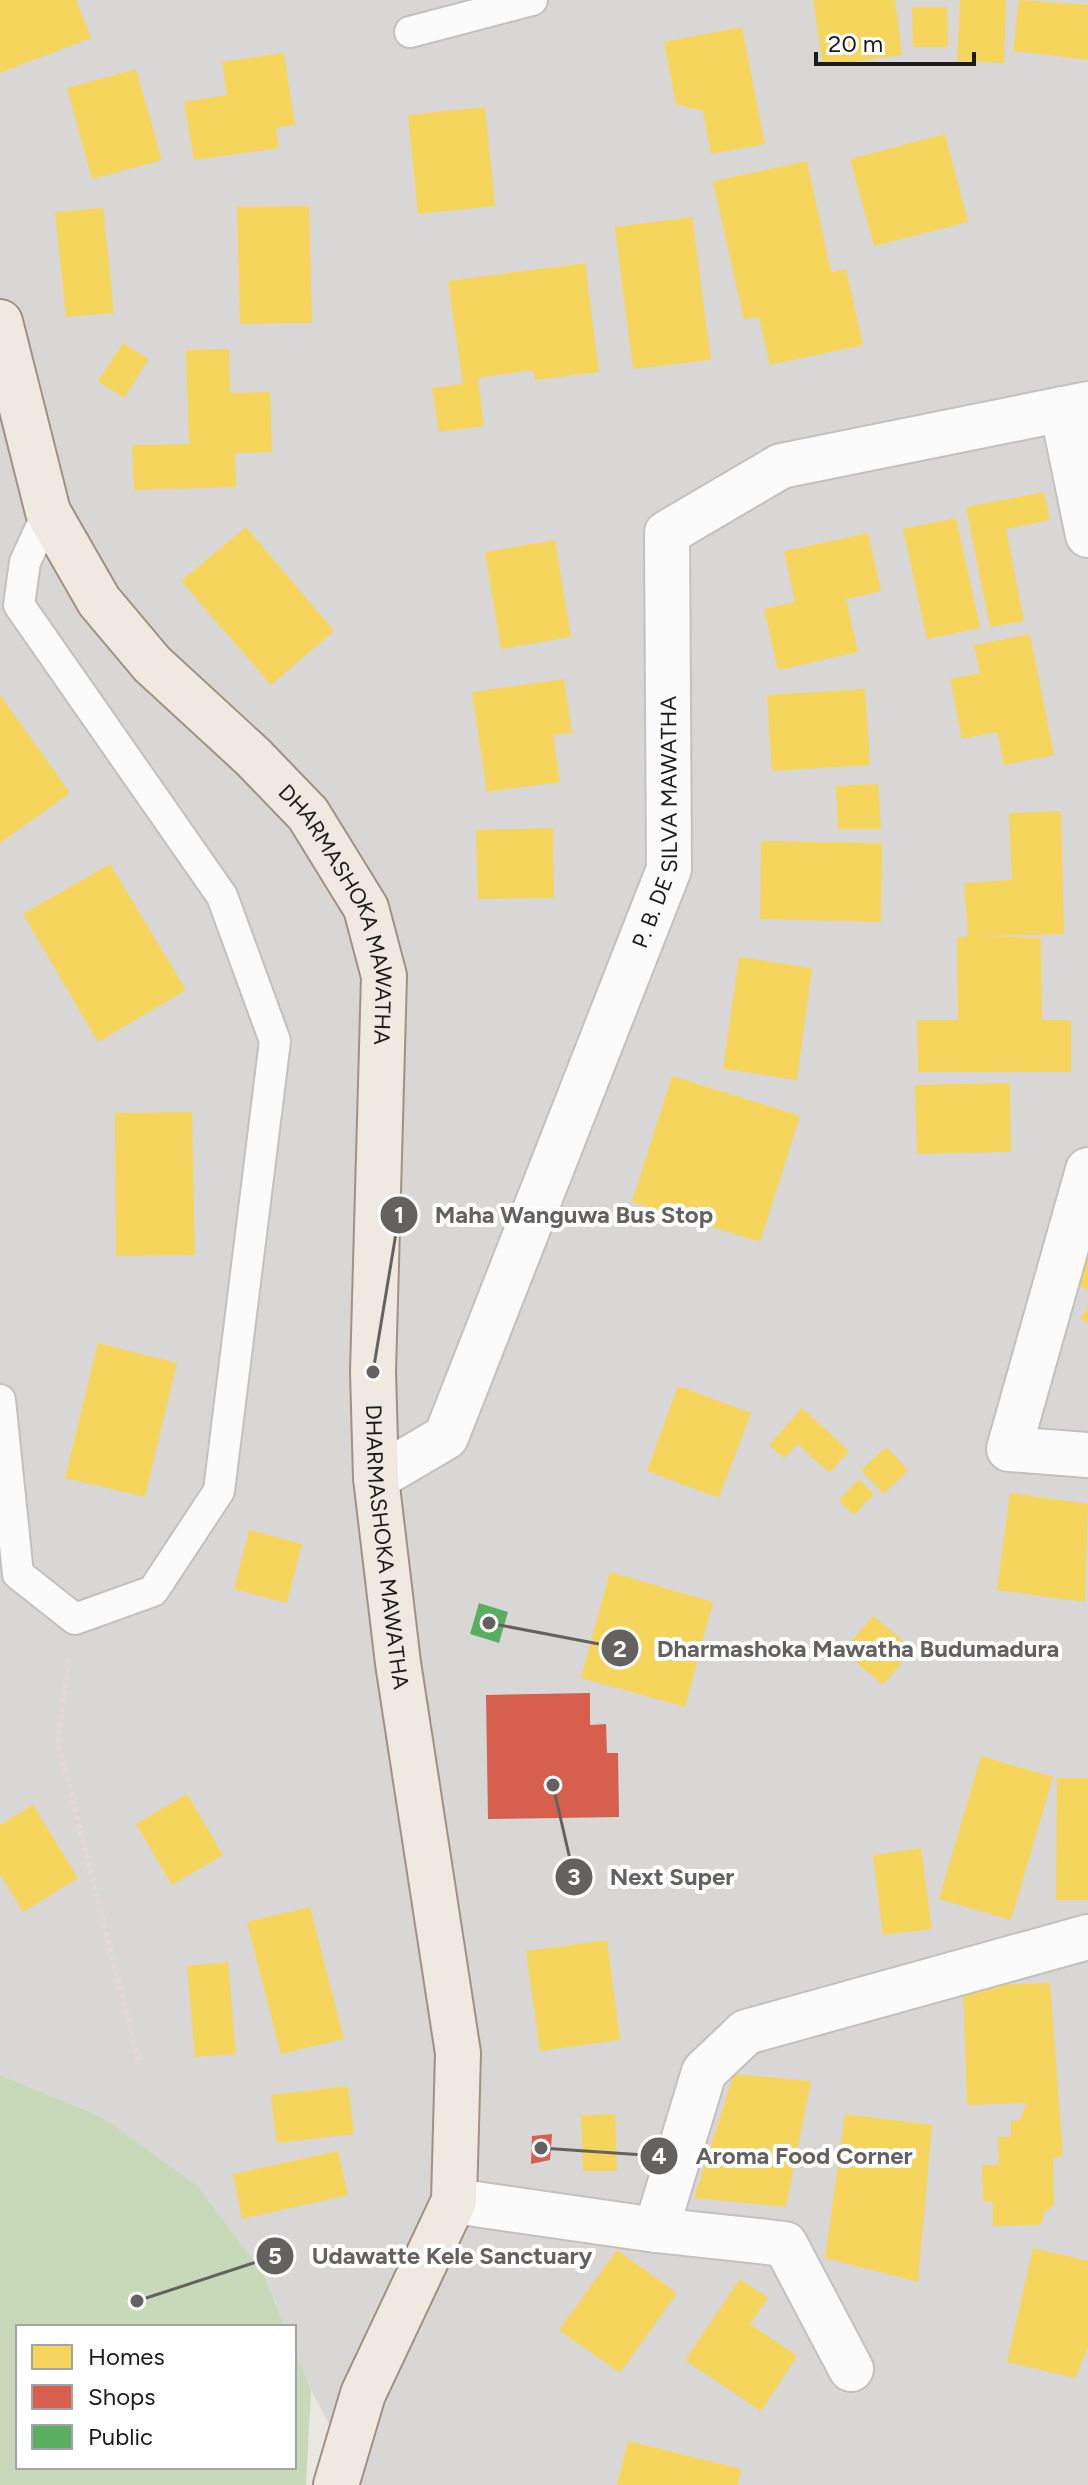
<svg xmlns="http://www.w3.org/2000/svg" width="1088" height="2485" viewBox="0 0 1088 2485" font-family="Figtree,sans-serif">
<rect width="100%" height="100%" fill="#eae7e3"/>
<polygon fill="#d9d7d5" points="0,0 1088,0 1088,2485 362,2485 311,2390 294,2349 294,2327 285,2327 264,2274 100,2116 0,2075"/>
<polygon fill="#c7d9b8" points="0,2075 100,2116 197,2186 264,2275 285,2327 18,2327 18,2467 294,2467 294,2349 311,2390 306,2485 0,2485"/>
<g fill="#f6d55c">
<polygon points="0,0 76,0 91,38 0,73"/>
<polygon points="813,0 895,0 902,55 823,66"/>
<polygon points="960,0 1006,0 1004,63 957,61"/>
<polygon points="1019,0 1088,5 1088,60 1013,51"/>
<polygon points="912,7 947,7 948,47 913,47"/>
<polygon points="742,27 765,144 711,154 703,111 676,104 664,42"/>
<polygon points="284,53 295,125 276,128 279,148 194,160 184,102 227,95 222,62"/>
<polygon points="136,69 162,160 92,179 67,88"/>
<polygon points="485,107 495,206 418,214 408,115"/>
<polygon points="945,134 968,222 874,246 850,159"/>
<polygon points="807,161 831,272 846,269 863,345 770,365 759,317 744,320 713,181"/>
<polygon points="309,206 312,323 240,324 237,207"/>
<polygon points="103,208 114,313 66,317 55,212"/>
<polygon points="692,217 711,360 633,369 615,227"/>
<polygon points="585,263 599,372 535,380 533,370 478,378 484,426 439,432 432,388 463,384 448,281"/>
<polygon points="123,343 149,359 124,398 98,381"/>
<polygon points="229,349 230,393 270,392 272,452 235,453 236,487 134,490 132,445 189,444 186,350"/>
<polygon points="1044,492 1050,520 1006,529 1024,621 990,627 966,507"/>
<polygon points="956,518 980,628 927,639 903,529"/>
<polygon points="246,527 334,631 271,685 181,581"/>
<polygon points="868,533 881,591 846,599 858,652 778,670 764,609 795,602 784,551"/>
<polygon points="555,540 571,637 501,649 485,552"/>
<polygon points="1030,634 1054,755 1004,765 997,732 962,739 950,679 980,673 974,645"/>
<polygon points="564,679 572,733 553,735 560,782 487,792 472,692"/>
<polygon points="865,689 870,765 772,771 767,695"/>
<polygon points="0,695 70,793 0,843"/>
<polygon points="878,784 881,829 838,829 836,786"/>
<polygon points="1061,811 1064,934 983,936 1041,938 1042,1020 1071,1020 1071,1072 918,1072 917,1020 958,1020 957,938 968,936 964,883 1012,880 1009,813"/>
<polygon points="553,828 554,898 478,899 476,830"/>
<polygon points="761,841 882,843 881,922 760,919"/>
<polygon points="110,864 186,990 98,1042 23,914"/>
<polygon points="739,957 812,968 797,1080 723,1069"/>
<polygon points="672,1076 800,1116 760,1242 632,1202"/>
<polygon points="1010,1083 1011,1152 917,1154 915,1085"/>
<polygon points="192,1112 195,1255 116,1256 115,1113"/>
<polygon points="1088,1257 1088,1291 1071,1279"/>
<polygon points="1088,1308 1088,1324 1080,1318"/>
<polygon points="98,1343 177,1363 145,1497 65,1478"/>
<polygon points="678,1386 751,1413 719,1498 647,1471"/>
<polygon points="802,1408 849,1451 829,1473 798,1444 784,1458 769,1445"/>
<polygon points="886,1447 908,1470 884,1494 861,1470"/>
<polygon points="859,1479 874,1494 854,1515 839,1500"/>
<polygon points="1010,1493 1088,1504 1085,1602 997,1590"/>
<polygon points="249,1530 302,1544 287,1603 234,1589"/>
<polygon points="610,1572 713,1602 685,1707 581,1678"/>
<polygon points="873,1616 913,1649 883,1685 843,1651"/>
<polygon points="981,1756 1053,1777 1011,1920 939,1899"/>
<polygon points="1057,1778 1088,1778 1088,1900 1056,1900"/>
<polygon points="187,1794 223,1855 172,1885 136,1824"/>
<polygon points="33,1805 78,1878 23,1912 0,1874 0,1825"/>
<polygon points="921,1848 932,1929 883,1935 873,1855"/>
<polygon points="310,1907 344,2039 281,2054 247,1922"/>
<polygon points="607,1940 620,2040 540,2051 526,1951"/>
<polygon points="228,1962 236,2054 195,2057 187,1966"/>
<polygon points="1050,1983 1063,2155 1053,2159 1054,2206 1044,2212 1041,2225 993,2226 993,2202 983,2201 982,2165 999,2165 998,2137 1011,2137 1011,2120 1019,2121 1027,2103 967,2105 963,1986"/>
<polygon points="734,2074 811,2081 786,2207 694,2198"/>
<polygon points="348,2086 354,2134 277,2143 271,2095"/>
<polygon points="615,2114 617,2171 583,2171 581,2115"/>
<polygon points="845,2114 932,2125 918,2282 825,2258"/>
<polygon points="338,2151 348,2195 242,2219 233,2174"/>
<polygon points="1033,2248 1088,2261 1088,2348 1075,2378 1007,2362"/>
<polygon points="617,2250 677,2293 620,2373 559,2330"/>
<polygon points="740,2279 768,2298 750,2324 797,2356 761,2411 685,2360"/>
<polygon points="628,2441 741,2469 738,2485 617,2485"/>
</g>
<g fill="#d6604d">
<polygon points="590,1693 590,1725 606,1724 607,1753 618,1753 619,1817 488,1819 486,1695"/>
<polygon points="552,2134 550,2160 531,2164 532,2136"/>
</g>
<polygon fill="#5aae61" points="479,1603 508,1612 499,1643 470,1634"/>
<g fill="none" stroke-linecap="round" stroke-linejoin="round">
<defs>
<g id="service">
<polyline points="410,32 532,0"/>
<polyline points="0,1400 18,1574 75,1619 153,1591 219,1491 275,1041 222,896 19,605 25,562 48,512"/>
</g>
<g id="minor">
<polyline points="1062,409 1088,535"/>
<polyline points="1088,1170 1009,1449 1088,1455"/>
<polyline points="454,2201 656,2230 704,2072 746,2032 1088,1937"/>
<polyline points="656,2230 785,2244 851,2369"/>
</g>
<g id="tertiary">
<path id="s1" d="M376 1478 446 1437 669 869 667 533 781 466 1088 404"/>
</g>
<g id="primary">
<path id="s2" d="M0 322 48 512 99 601 152 664 253 757 308 814 366 908 384 976 373 1372 376 1478 398 1663 458 2053 454 2201 363 2394 336 2485"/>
</g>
</defs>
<use href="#service" stroke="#c2c1bf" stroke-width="34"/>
<use href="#minor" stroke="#c2c1bf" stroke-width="48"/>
<use href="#tertiary" stroke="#c2c1bf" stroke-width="48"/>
<use href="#primary" stroke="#a09280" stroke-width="48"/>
<polyline stroke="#e9d7d6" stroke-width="5" stroke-dasharray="4 4" stroke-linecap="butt" points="69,1659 58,1742 139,2063"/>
<use href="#service" stroke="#fcfbfb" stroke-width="30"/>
<use href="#minor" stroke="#fcfbfb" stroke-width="44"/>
<use href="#tertiary" stroke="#fcfbfb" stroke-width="44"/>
<use href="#primary" stroke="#f0e9e2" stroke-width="44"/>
</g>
<g text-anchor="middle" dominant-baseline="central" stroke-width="8" stroke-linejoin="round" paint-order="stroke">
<g font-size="22" fill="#1b1b1b" stroke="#fff">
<text stroke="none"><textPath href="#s1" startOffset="736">P. B. DE SILVA MAWATHA</textPath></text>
<text stroke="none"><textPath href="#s2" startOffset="704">DHARMASHOKA MAWATHA</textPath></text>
<text stroke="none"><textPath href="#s2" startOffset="1350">DHARMASHOKA MAWATHA</textPath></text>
</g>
</g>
<path fill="none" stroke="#636261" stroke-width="3" d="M373 1372L399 1215M489 1623L620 1648M553 1785L574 1877M541 2148L659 2156M137 2301L275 2256"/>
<g fill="#636261" stroke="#fff" stroke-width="3">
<circle cx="373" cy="1372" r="8"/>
<circle cx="489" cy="1623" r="8"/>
<circle cx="553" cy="1785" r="8"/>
<circle cx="541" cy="2148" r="8"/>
<circle cx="137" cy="2301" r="8"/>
<circle cx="399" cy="1215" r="20"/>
<circle cx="620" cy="1648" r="20"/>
<circle cx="574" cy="1877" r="20"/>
<circle cx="659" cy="2156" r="20"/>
<circle cx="275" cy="2256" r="20"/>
</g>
<g font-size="24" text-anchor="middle" font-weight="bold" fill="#fff">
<text x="399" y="1223">1</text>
<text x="620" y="1657">2</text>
<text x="574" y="1885">3</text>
<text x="659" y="2164">4</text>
<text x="275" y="2264">5</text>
</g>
<g font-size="24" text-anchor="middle" font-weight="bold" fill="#636261" stroke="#fff" stroke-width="8" stroke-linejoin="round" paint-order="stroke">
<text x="574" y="1223">Maha Wanguwa Bus Stop</text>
<text x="858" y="1657">Dharmashoka Mawatha Budumadura</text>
<text x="672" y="1885">Next Super</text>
<text x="804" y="2164">Aroma Food Corner</text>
<text x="452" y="2264">Udawatte Kele Sanctuary</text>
</g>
<rect x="16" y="2325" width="280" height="144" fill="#ffffff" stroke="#a4a4a4" stroke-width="2"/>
<rect x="32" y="2345" width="40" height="24" fill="#f6d55c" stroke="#a4a4a4" stroke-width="2"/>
<text x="88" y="2365" font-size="24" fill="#1b1b1b">Homes</text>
<rect x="32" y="2385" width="40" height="24" fill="#d6604d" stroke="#a4a4a4" stroke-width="2"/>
<text x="88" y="2405" font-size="24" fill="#1b1b1b">Shops</text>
<rect x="32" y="2425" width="40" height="24" fill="#5aae61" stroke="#a4a4a4" stroke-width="2"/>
<text x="88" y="2445" font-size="24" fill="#1b1b1b">Public</text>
<path d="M816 52v12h158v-12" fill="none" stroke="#1b1b1b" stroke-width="4"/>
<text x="828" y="52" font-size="24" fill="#1b1b1b" stroke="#ffffff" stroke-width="6" paint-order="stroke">20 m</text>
</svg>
